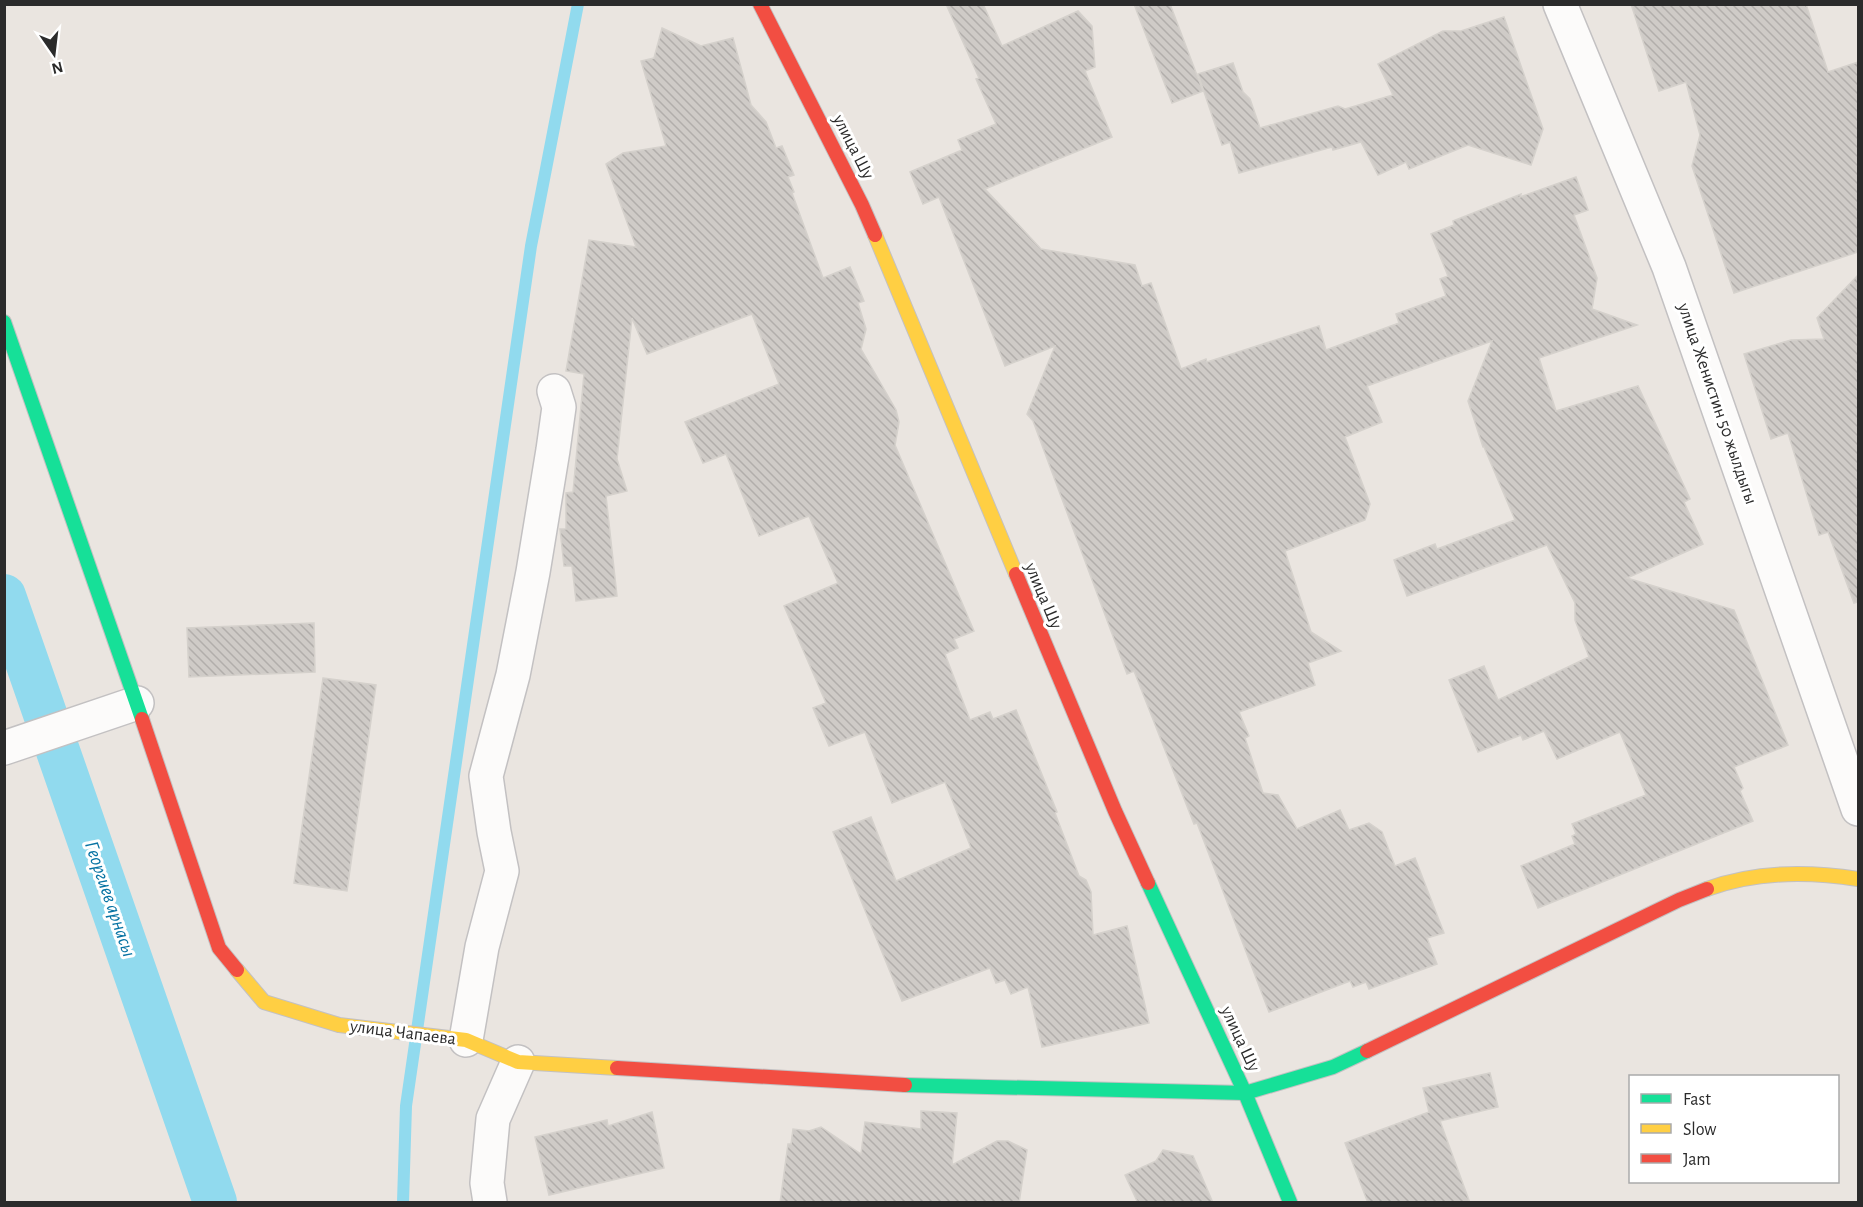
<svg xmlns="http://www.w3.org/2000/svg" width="1863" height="1207" viewBox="0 0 1863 1207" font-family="'Alegreya Sans',sans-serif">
<defs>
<pattern id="building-back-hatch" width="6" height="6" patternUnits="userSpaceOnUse" patternTransform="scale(1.5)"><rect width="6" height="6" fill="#cfcbc7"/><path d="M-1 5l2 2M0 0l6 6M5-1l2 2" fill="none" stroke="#b2aeab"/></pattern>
</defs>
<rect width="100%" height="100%" fill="#eae5e0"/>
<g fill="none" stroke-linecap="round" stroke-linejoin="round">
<polyline stroke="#91daee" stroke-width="12" points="403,1202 406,1106 531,246 578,4"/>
<polyline stroke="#91daee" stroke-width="44" points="4,596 215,1202"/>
</g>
<g fill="url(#building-back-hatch)" stroke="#d5d1cc" stroke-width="1.5">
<polygon points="946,4 983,4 1002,46 1078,11 1092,26 1095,67 1085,71 1112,137 985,189 1041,249 1135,265 1142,286 1151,283 1181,369 1206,359 1207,362 1319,326 1326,350 1399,323 1396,314 1446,296 1440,279 1448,276 1431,234 1454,225 1453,221 1521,194 1520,197 1576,177 1588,210 1574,215 1597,278 1592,309 1637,325 1539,358 1556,411 1638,386 1690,499 1684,502 1703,544 1627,578 1734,610 1788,745 1734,767 1743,788 1740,791 1753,821 1538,908 1521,866 1575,844 1572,836 1576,834 1572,824 1646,795 1620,732 1557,759 1544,731 1523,740 1521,735 1478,752 1449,680 1484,666 1498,700 1589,657 1575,620 1575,603 1547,545 1407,596 1394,560 1435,544 1437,549 1515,520 1484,447 1483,447 1468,401 1492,341 1367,386 1382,422 1345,437 1370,504 1365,520 1285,551 1311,632 1341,651 1308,663 1315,685 1239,712 1249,736 1245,738 1263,793 1278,795 1297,829 1340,810 1349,830 1369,823 1382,832 1395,866 1415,858 1444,933 1427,938 1437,964 1369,989 1366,982 1353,987 1350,981 1269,1012 1197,823 1194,824 1134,671 1127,674 1033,421 1027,414 1055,346 1005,366 939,197 923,204 910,172 962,150 958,140 996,124 976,79 979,78"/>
<polygon points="1134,4 1170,4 1203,91 1172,103"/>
<polygon points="1631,4 1806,4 1828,72 1858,62 1858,252 1734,293 1692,166 1700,135 1686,82 1659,91"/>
<polygon points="1504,17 1543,129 1531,165 1468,145 1409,169 1406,162 1378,175 1361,142 1333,150 1332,147 1239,173 1230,142 1222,145 1198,74 1233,63 1243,92 1250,99 1260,128 1338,106 1345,109 1393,95 1378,64 1443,31 1461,31"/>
<polygon points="662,28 701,46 733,38 751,105 766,122 776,148 782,146 794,175 788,177 794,192 792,193 823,278 850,267 864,301 858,303 866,329 861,349 896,410 899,422 895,445 974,631 954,639 958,648 945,654 970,720 990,712 993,719 1016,710 1057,812 1055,813 1079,876 1086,880 1091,892 1093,935 1127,926 1149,1023 1042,1047 1028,987 1011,994 1005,980 996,983 990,968 902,1001 833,832 871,817 896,881 971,848 945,782 892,803 865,732 829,746 813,708 826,703 784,606 838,583 809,516 759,536 726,454 703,463 685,422 779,384 752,314 647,354 632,318 617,459 627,491 606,496 617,596 576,601 572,566 564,566 560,529 566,529 566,493 573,492 584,374 566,371 589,240 636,247 606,164 623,153 666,146 641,61 654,58"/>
<polygon points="1858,275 1858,602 1854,603 1828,532 1819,535 1788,433 1771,439 1744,354 1791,340 1824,339 1817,318"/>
<polygon points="314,623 315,672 189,677 187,628"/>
<polygon points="323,678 376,685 347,891 294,883"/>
<polygon points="1490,1073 1498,1107 1440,1121 1470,1203 1368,1203 1345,1143 1429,1112 1423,1088"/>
<polygon points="921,1111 957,1113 952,1165 997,1141 1008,1141 1027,1150 1019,1203 780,1203 788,1144 791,1144 793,1129 809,1131 821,1127 861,1154 865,1122 921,1129"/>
<polygon points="652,1112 664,1168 549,1195 535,1137 607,1120 608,1126"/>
<polygon points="1163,1150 1193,1156 1213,1203 1138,1203 1125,1175 1156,1161"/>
</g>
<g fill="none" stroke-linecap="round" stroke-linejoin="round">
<defs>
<g id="street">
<polyline points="1560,4 1669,267 1858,809"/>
<polyline points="4,748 137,703"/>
<polyline points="466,1040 482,947 502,871 494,832 486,776 513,675 533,572 553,450 559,407 554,391"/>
<polyline points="490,1202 487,1183 493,1119 518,1062"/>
</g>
<g id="fast">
<polyline points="4,322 142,719"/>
<polyline points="1148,883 1245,1093 1290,1202"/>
<polyline points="905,1085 1245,1093 1333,1067 1367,1051"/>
</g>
<g id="slow">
<polyline points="875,235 1016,574"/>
<path d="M1707 889C1756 871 1807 871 1858 879"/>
<polyline points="237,970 264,1002 339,1025 466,1040 518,1062 617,1068"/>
</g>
<g id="jam">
<polyline points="760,4 862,205 875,235"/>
<polyline points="1016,574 1115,811 1148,883"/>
<polyline points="142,719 219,948 237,970"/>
<polyline points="1367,1051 1679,900 1707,889"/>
<polyline points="617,1068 905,1085"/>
</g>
</defs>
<use href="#street" stroke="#c3c1c2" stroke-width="36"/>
<use href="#fast" stroke="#c3c1c2" stroke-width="16"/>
<use href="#slow" stroke="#c3c1c2" stroke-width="16"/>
<use href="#jam" stroke="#c3c1c2" stroke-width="16"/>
<use href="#street" stroke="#fcfbfa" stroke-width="33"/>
<use href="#fast" stroke="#16e098" stroke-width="14"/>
<use href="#slow" stroke="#ffcf43" stroke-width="14"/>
<use href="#jam" stroke="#f24e42" stroke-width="14"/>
</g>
<g text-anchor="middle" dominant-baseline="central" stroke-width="6" stroke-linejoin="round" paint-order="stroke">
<g font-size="18" fill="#2b2b2b" stroke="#fff">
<text transform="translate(853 147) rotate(63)">улица Шу</text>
<text transform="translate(1717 404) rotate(71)">улица Женистин 50 жылдыгы</text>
<text transform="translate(1043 596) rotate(67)">улица Шу</text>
<text transform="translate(403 1033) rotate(7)">улица Чапаева</text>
<text transform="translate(1240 1039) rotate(65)">улица Шу</text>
</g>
<g font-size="20" font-style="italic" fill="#0773a3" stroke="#fff">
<text transform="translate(110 899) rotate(71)">Георгиев арнасы</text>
</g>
</g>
<rect width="1863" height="1207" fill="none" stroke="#2b2b2b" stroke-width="12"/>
<rect x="1629" y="1075" width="210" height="108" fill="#ffffff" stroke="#aaaaaa" stroke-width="1.5"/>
<rect x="1641" y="1094" width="30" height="9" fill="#16e098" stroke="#aaaaaa" stroke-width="1.5"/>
<text x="1683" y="1105" font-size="18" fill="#2b2b2b">Fast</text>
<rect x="1641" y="1124" width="30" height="9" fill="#ffcf43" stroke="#aaaaaa" stroke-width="1.5"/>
<text x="1683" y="1135" font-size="18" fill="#2b2b2b">Slow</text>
<rect x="1641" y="1154" width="30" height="9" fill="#f24e42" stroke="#aaaaaa" stroke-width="1.5"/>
<text x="1683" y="1165" font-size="18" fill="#2b2b2b">Jam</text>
<g transform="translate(54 54) rotate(166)" stroke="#ffffff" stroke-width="4.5" paint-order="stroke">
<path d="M0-4.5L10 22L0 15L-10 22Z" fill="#2b2b2b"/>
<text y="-9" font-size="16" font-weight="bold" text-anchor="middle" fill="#2b2b2b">N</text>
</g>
</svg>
